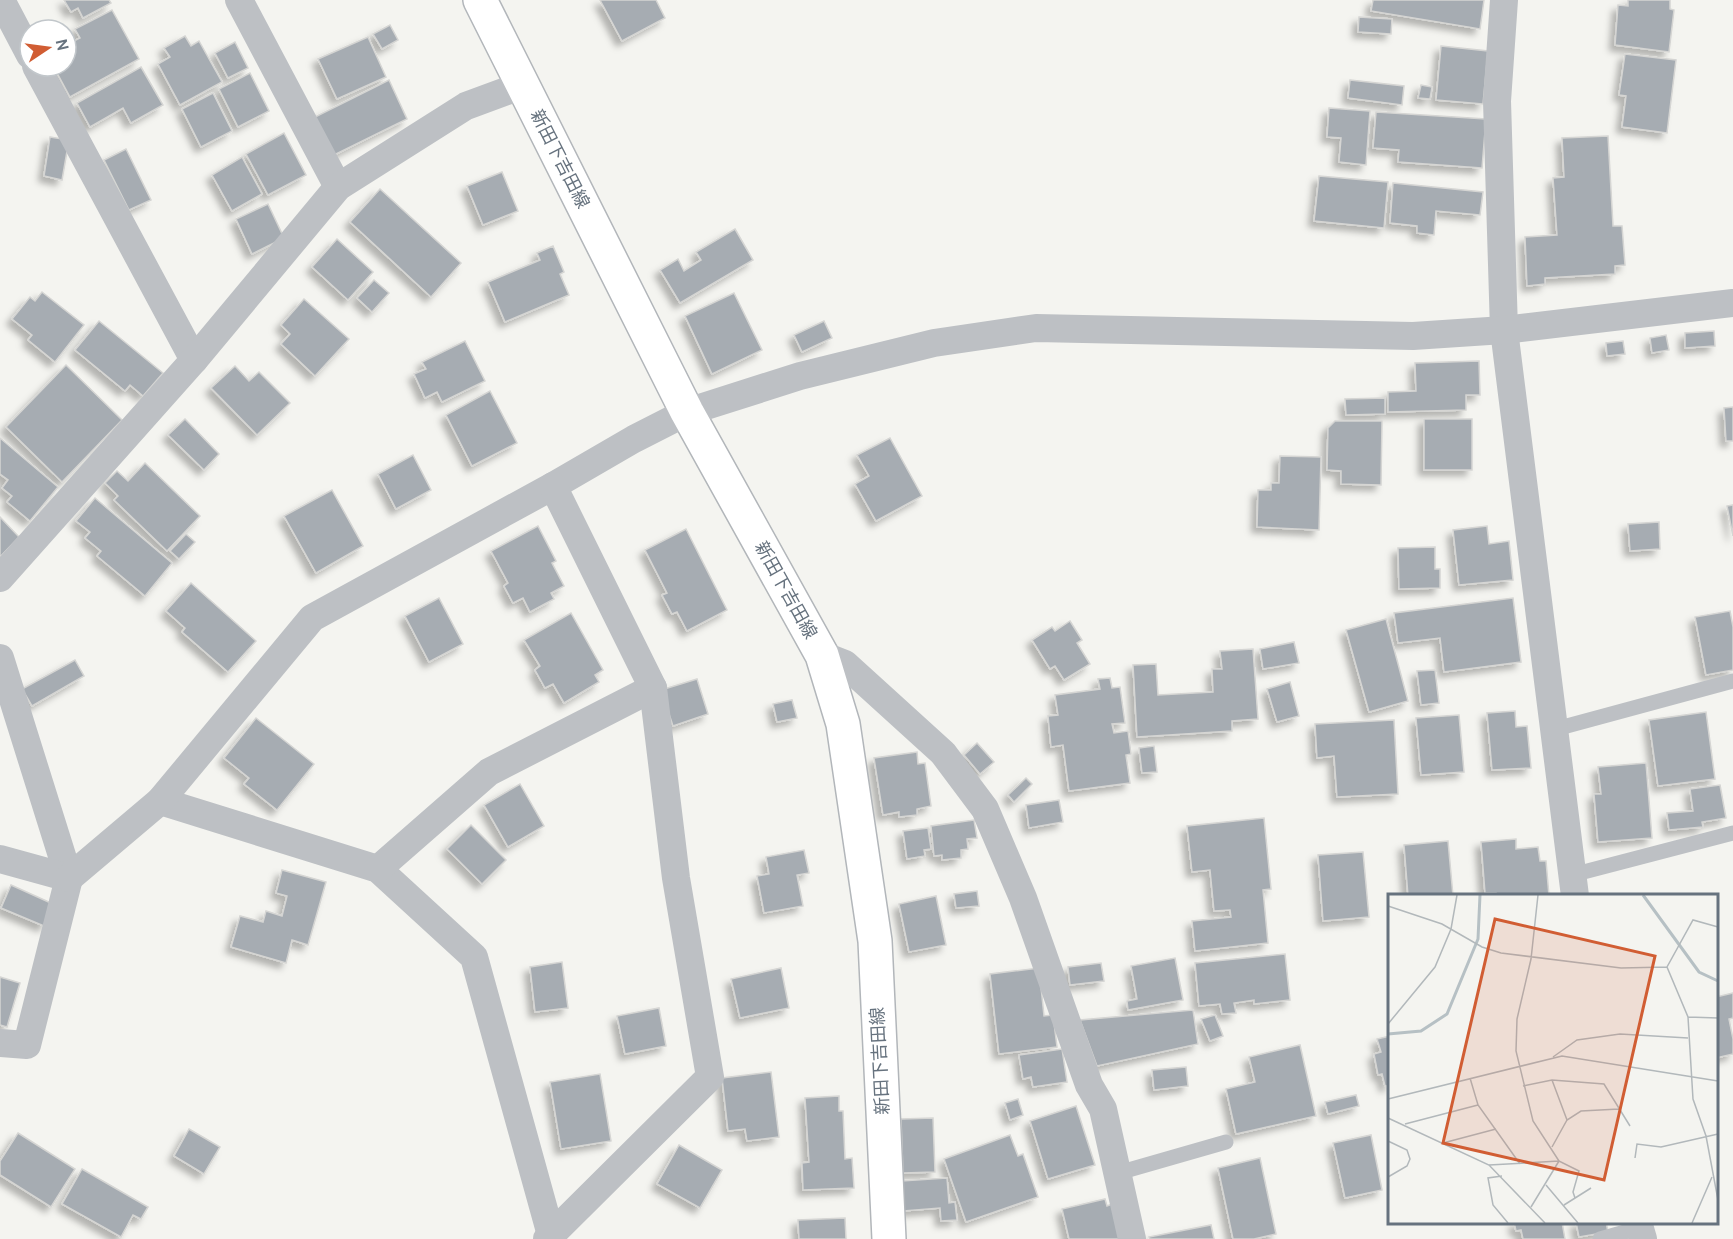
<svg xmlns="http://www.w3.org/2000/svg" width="1733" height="1239" viewBox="0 0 1733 1239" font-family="Cabin,'Noto Sans JP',sans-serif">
<defs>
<filter id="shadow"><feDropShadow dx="-5.5" dy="5.5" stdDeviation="3" flood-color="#0004"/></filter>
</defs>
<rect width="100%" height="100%" fill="#f4f4f0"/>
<g fill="#a6acb2" stroke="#d5d5d3" stroke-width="1.5" filter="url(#shadow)">
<polygon points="64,0 109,0 111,3 83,18 78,8 71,12"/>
<polygon points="600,0 656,0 665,18 622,41"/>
<polygon points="1373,0 1484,0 1480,29 1371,11"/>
<polygon points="1628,0 1670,0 1670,9 1674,10 1669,52 1615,45 1618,5 1628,6"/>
<polygon points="112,10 139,59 70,97 56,71 68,64 66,60 66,45 80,38 75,29"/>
<polygon points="1359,17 1392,19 1391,34 1358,32"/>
<polygon points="390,25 398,40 382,49 373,34"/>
<polygon points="185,36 191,46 199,41 222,82 180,105 158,64 170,57 164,48"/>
<polygon points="368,37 386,77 337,99 318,59"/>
<polygon points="235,42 248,68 228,78 215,53"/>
<polygon points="1441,46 1488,51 1483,104 1436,100"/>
<polygon points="1625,54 1676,60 1667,133 1622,127 1626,96 1619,95"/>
<polygon points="141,67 163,105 131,123 123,108 90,127 77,103"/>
<polygon points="250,73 269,111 238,127 219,89"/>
<polygon points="389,80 407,119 334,155 315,117"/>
<polygon points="1350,80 1404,86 1402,105 1348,98"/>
<polygon points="1421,85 1432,87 1430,99 1418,98"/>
<polygon points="213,93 232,131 201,147 182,109"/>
<polygon points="1329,108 1370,111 1366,165 1339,162 1341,138 1327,137"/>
<polygon points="1376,112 1486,119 1482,168 1398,162 1399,150 1373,148"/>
<polygon points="284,133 306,175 268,195 246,154"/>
<polygon points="1608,136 1613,226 1622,226 1625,265 1615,266 1615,274 1545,278 1545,284 1527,286 1525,237 1557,235 1553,178 1564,177 1562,138"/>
<polygon points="50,137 69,140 62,180 44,176"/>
<polygon points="126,149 151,200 129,210 104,160"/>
<polygon points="242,157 262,194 232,211 212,175"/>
<polygon points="502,172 518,211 483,225 467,186"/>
<polygon points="1319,176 1388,182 1384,228 1314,221"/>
<polygon points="1393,183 1483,192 1480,215 1436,211 1434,235 1417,233 1417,226 1390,223"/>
<polygon points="380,189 461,263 431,297 350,222"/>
<polygon points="268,204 284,238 252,254 236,219"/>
<polygon points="735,229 753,260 680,303 660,270 678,259 684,271 701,260 696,252"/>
<polygon points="337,239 373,272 348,300 312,267"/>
<polygon points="553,246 564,272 560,274 569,295 505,322 488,282 540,260 537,253"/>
<polygon points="374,280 389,293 372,312 357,298"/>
<polygon points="42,292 84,325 55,362 28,340 32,335 12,319 30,297 35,301"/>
<polygon points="734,293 762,350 712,374 685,316"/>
<polygon points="304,299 349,339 315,376 281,344 290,334 281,325"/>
<polygon points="99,321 163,373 143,396 130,385 125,391 75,350"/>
<polygon points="824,321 832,338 802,352 794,335"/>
<polygon points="1714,331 1715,346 1685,348 1685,333"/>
<polygon points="1666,335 1669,350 1652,353 1650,338"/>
<polygon points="465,341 485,381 442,402 437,392 425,398 414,374 426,369 422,362"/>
<polygon points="1623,341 1625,354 1607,356 1606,343"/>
<polygon points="1479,361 1480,395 1466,395 1466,410 1388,412 1388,392 1416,391 1415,363"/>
<polygon points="66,365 122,420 62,482 6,427"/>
<polygon points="235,366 249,381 259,372 290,403 257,435 211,388"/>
<polygon points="490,391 517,443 472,466 446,415"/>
<polygon points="1385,398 1385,414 1346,415 1345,399"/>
<polygon points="1733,407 1733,441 1726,441 1724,408"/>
<polygon points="185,419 219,454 204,470 168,435"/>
<rect x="1424" y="419" width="48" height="51"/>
<polygon points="1335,421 1382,421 1381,485 1341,484 1341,471 1327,470 1328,428"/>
<polygon points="0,438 58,487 30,521 7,502 12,496 2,488 8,480 0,474"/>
<polygon points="890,438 922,496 876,521 855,484 869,476 857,455"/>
<polygon points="413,455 431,490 396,509 378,474"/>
<polygon points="1280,456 1321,457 1319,530 1257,527 1258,490 1271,490 1271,483 1279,483"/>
<polygon points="145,463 200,516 167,551 114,500 118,496 105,483 117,471 128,481"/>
<polygon points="332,490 363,546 316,573 284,516"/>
<polygon points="95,498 172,563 145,596 97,556 101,551 85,538 90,532 76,521"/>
<polygon points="1733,505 1733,536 1727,506"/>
<polygon points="0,517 19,537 0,557"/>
<polygon points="1659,522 1660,549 1630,551 1628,524"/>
<polygon points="538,526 556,561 552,563 564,586 551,593 554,599 530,612 523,598 513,603 504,586 508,583 491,551"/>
<polygon points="1487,526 1489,544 1509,541 1513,580 1459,585 1453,530"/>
<polygon points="686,529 727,610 687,631 677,612 672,614 662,595 667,593 645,550"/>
<polygon points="186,534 195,542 179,559 170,551"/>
<polygon points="1435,547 1435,569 1440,569 1440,588 1399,589 1398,548"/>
<polygon points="191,583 256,641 228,672 182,632 185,628 166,611"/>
<polygon points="439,598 463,644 429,662 405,616"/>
<polygon points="1513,598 1521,662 1444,672 1440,638 1398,643 1394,613"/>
<polygon points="1730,611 1733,627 1733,670 1706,675 1695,617"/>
<polygon points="571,613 603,670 595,675 599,682 564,703 553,684 545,688 535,670 540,666 524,640"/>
<polygon points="1386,619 1408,701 1369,712 1346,630"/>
<polygon points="1070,621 1082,640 1077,643 1090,664 1064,680 1055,666 1050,669 1032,640 1052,627 1055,631"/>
<polygon points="1294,642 1299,663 1263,669 1260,649"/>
<polygon points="1253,649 1258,719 1232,721 1232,731 1137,737 1133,665 1156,664 1158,695 1213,692 1212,669 1222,669 1220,651"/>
<polygon points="75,660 84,676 32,706 22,689"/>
<polygon points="1435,670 1439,703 1421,705 1417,671"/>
<polygon points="1110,678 1112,688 1120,687 1125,723 1112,724 1114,733 1128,731 1131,754 1126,755 1130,783 1069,791 1063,745 1051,747 1048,716 1058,715 1055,695 1100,689 1098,679"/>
<polygon points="697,679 708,714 673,726 661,690"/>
<polygon points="1290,682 1299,716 1277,722 1267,689"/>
<polygon points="792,700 797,718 777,722 773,704"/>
<polygon points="1515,711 1516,727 1527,726 1531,768 1492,770 1487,713"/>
<polygon points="1706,712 1715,779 1658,786 1649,720"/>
<polygon points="1459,715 1464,772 1421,775 1416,718"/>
<polygon points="256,718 314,764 277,810 244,784 249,778 224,758"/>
<polygon points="1394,720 1398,794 1337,797 1334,756 1317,758 1315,724"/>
<polygon points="977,743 994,762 980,774 964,755"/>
<polygon points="1154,746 1157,772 1142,773 1139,748"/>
<polygon points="917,752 918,764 925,763 931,806 917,809 917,815 899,817 899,812 883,815 874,758"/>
<polygon points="1646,763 1652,838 1598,842 1594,794 1601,794 1598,767"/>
<polygon points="1026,778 1032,784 1014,802 1008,795"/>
<polygon points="520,784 544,826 508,847 484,805"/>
<polygon points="1720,785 1726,818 1702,822 1703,827 1669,830 1667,813 1693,811 1690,789"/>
<polygon points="1059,800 1063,822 1029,828 1026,805"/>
<polygon points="1264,818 1271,889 1263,890 1268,943 1195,951 1192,921 1231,917 1230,910 1214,911 1210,870 1192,872 1187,826"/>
<polygon points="974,820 977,838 967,839 968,849 961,850 961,858 942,860 942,855 934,856 931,826"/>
<polygon points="471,825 506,860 482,884 447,849"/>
<polygon points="928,828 931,849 924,850 925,856 907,859 903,831"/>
<polygon points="1516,839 1516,849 1538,847 1540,861 1546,861 1549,896 1496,896 1496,893 1485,893 1481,842"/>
<polygon points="1448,841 1453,896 1408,896 1404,845"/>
<polygon points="804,850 809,873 797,875 803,906 764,913 757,876 769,874 766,857"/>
<polygon points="1363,852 1369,917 1323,921 1318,855"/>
<polygon points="282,870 326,882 308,945 292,940 286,963 231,947 240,916 263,922 266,911 282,916 287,896 276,893"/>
<polygon points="11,885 53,904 44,926 1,908"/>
<polygon points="977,891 979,906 956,908 954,894"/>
<polygon points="936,896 946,945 909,952 899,904"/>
<polygon points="1285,954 1290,1000 1254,1004 1254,1000 1234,1003 1236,1013 1222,1014 1220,1004 1199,1006 1195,963"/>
<polygon points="1175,958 1183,1000 1128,1010 1127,1001 1137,999 1131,966"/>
<polygon points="562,962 568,1008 535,1012 530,967"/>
<polygon points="1101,963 1104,981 1070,985 1068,967"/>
<polygon points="781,968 789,1008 740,1018 731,979"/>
<polygon points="1039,968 1044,1016 1053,1015 1057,1047 999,1054 990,974"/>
<polygon points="0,977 20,983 7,1027 0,1025"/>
<polygon points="1733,993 1733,1018 1729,1019 1733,1039 1733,1054 1716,1058 1716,997"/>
<polygon points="659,1008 666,1046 625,1054 617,1016"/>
<polygon points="1193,1010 1198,1044 1097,1066 1080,1020"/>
<polygon points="1215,1015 1223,1036 1210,1041 1201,1019"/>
<polygon points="1390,1036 1390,1085 1385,1086 1382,1074 1378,1075 1374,1054 1381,1052 1377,1039"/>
<polygon points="1300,1045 1316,1116 1236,1134 1226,1089 1255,1082 1249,1057"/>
<polygon points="1062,1049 1067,1082 1033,1087 1031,1077 1023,1079 1019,1055"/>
<polygon points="1186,1067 1188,1086 1154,1090 1152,1070"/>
<polygon points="771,1072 779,1137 747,1141 745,1129 728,1131 722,1078"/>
<polygon points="600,1074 611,1141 561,1149 550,1082"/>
<polygon points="1356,1095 1359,1106 1328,1114 1325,1102"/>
<polygon points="839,1096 839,1111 843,1111 845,1159 852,1158 854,1188 803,1190 802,1163 809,1162 805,1098"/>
<polygon points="1018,1099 1023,1115 1010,1120 1005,1103"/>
<polygon points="1076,1106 1095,1165 1048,1179 1030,1121"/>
<polygon points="933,1118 935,1172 903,1173 901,1119"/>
<polygon points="189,1129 220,1147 204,1174 174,1156"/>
<polygon points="18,1133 75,1169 51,1207 0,1175 0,1161"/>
<polygon points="1010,1135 1018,1156 1023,1154 1038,1197 966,1222 944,1159"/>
<polygon points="1371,1135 1382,1190 1345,1198 1333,1143"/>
<polygon points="679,1145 722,1170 700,1208 657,1184"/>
<polygon points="1260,1158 1276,1234 1254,1239 1233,1239 1218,1168"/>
<polygon points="82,1169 148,1207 141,1219 133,1215 121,1237 62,1204"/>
<polygon points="947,1178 949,1203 955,1202 957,1220 941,1221 940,1208 903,1211 901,1181"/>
<polygon points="1105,1199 1107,1206 1112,1204 1120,1239 1069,1239 1062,1209"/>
<polygon points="845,1218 846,1239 799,1239 798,1220"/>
<polygon points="1514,1222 1562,1222 1565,1239 1523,1239 1521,1230 1516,1231"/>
<polygon points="1576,1222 1606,1222 1608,1232 1579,1237"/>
<polygon points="1211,1225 1214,1239 1150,1239 1149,1237"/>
</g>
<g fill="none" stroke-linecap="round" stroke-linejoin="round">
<defs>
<polyline id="secondary" points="480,0 687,412 822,655 843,724 875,941 889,1239"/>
</defs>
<use href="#secondary" stroke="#b2b6ba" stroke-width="36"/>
<g stroke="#bdc0c4" stroke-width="15">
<polyline points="1552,730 1733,681"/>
<polyline points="1572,875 1733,833"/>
<polyline points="1118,1173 1226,1142"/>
<polyline points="1600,1239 1639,1228"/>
</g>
<g stroke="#bdc0c4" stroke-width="28">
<polyline points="1,0 30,55"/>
<polyline points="239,0 338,187"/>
<polyline points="1504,0 1497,101 1504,330 1575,896"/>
<polyline points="36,66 194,360"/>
<polyline points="0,578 194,360 338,187 466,106 523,85"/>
<polyline points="822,655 845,664 943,753 985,809 1023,898 1089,1085 1103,1109 1132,1239"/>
<polyline points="0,658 69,878 27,1045 0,1043"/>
<polyline points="160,801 378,869 474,957 551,1235"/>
<polyline points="0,859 69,878"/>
<polyline points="378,869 489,772 653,688"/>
<polyline points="69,878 160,801 312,618 553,486 634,439 687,412 800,376 934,343 1036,328 1413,336 1504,330 1733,303"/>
<polyline points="1638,1222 1643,1239"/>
<polyline points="547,1239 710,1077 676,878 653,688 553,486"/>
</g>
<use href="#secondary" stroke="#fff" stroke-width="33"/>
</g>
<g text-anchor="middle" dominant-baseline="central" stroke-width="6" stroke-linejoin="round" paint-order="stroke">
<g font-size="18" fill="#66727e" stroke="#fff">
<text transform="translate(560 159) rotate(63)">新田下吉田線</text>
<text transform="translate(786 590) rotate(61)">新田下吉田線</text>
<text transform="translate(880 1061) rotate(-93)">新田下吉田線</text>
</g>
</g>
<g transform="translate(1388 894)">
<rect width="330" height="330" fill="#f4f4f0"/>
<path fill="none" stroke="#b6c0c4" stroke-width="3" d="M255 1 311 78 330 87M0 140 33 137 59 120 90 45 92 1"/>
<path fill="none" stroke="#b2b8bb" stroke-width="1.5" d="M150 1 143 65 129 125 128 157 145 227 171 267M0 12 54 30 94 53 113 59 233 74 279 73M330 33 305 26 279 73 300 123 305 205 318 242 330 306M300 123 330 124M0 130 47 73 63 35 69 1M165 163 189 146 232 140 300 144M82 184 90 211 132 270M164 186 179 226M135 192 164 186 216 190 242 232M0 205 174 162 330 187M0 224 101 271 157 329M17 230 90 211M0 247 19 256 22 265 19 272 0 283M55 249 108 235M164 253 179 226 193 217 231 215M247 264 249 250 273 253 330 240M101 271 171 267 191 277 185 298 187 304M114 282 100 284 105 311 120 329M158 291 190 329M176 311 203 294M143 313 171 267M304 329 324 283"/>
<path fill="#d15d33" fill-opacity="0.15" stroke="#d15d33" stroke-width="3" d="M107 25 267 62 216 286 55 249Z"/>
<rect width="330" height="330" fill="none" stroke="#66727e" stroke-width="3"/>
</g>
<g transform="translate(48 48) rotate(77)"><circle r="28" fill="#ffffff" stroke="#c2c7cb" stroke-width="1.5"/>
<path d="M0-4.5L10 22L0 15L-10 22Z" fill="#d15d33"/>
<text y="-9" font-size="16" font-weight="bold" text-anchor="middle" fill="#66727e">N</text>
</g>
</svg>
